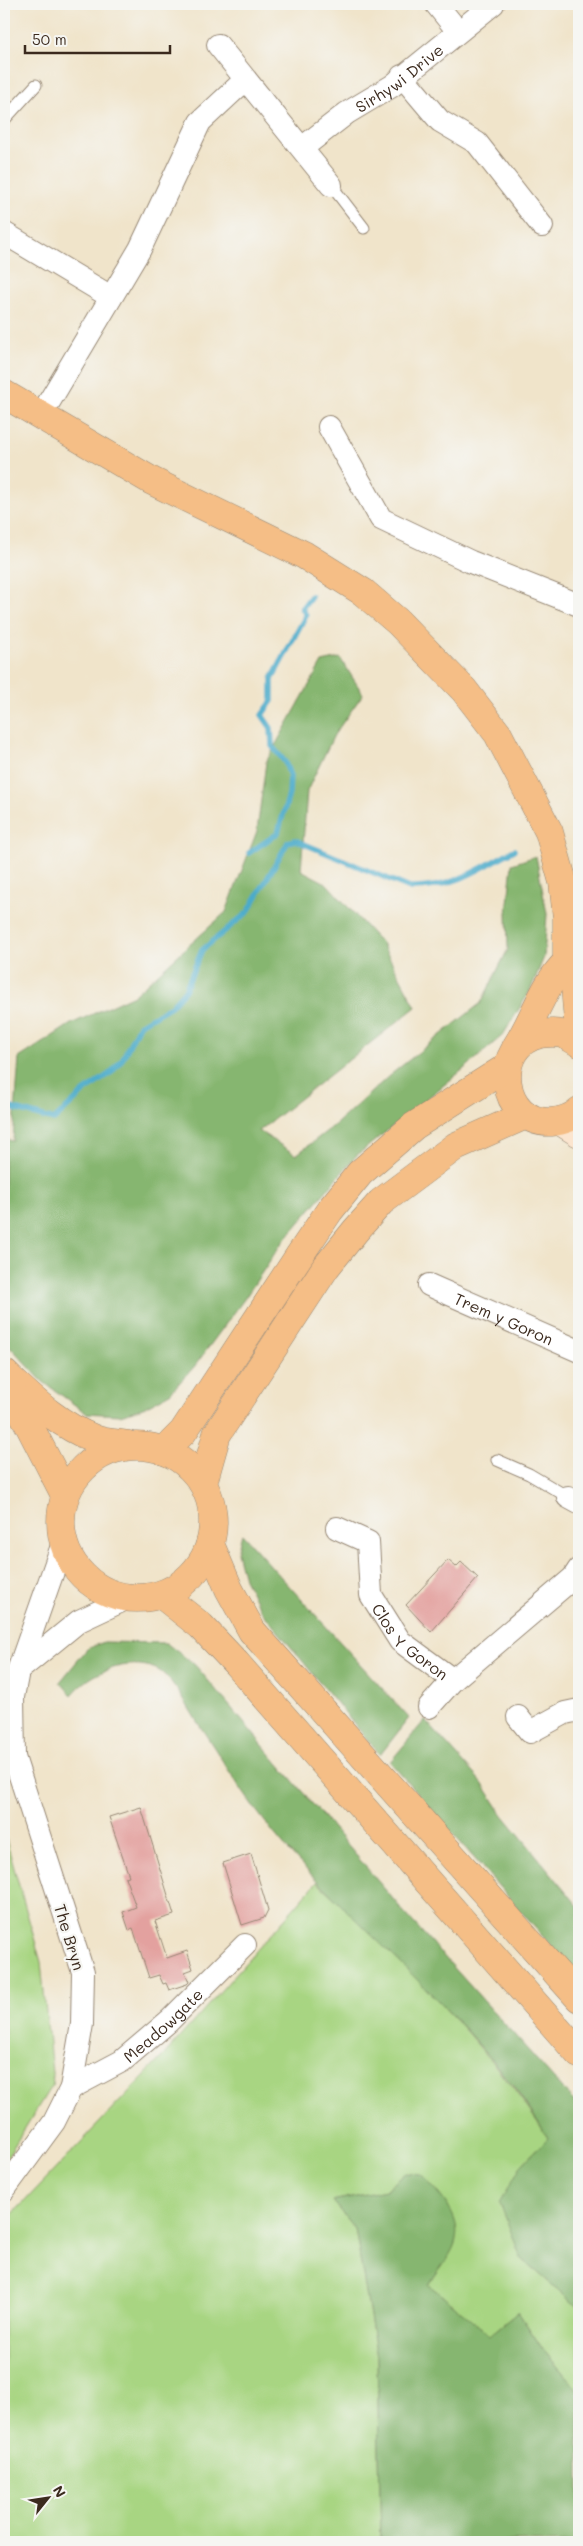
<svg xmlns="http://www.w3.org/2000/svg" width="583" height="2546" viewBox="0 0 583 2546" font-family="Mali,sans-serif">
<rect width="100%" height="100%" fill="#f6f6f2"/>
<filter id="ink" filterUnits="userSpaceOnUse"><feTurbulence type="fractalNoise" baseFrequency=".02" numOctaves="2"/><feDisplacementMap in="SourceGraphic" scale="10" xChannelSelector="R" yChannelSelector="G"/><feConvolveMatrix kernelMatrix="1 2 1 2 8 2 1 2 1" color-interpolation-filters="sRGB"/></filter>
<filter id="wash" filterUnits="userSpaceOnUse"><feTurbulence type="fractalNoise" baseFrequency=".0096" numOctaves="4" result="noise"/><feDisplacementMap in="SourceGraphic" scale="20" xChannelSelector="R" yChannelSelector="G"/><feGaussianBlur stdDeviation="1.12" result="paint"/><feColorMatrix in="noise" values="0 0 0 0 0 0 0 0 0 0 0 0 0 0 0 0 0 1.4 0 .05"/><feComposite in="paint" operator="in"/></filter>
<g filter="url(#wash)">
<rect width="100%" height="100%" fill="#f0e4ca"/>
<g fill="#a8d582" stroke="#728050">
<polygon points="4,1833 41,1962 53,2083 4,2162"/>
<path d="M317 1882C400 1960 486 2042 548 2138L520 2167 521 2258 579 2308V2391L544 2351 518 2312 490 2335 429 2285 455 2243 406 2173 386 2190 332 2201 355 2229 377 2357 381 2542H4V2223L164 2055Z"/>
</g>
<g fill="#86b670" stroke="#607047">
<polygon points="340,658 363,694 334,735 307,791 301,870 326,883 382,944 416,1007 259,1131 296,1155 336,1124 390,1075 481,1003 508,949 507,913 512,864 536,856 547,914 544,957 530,991 503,1035 470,1064 356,1156 281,1244 245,1298 194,1367 169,1394 143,1408 120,1415 86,1413 42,1381 4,1340 4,1139 13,1141 19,1058 71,1024 134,995 226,912 257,831 266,762 322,662"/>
<polygon points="242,1534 409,1718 380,1755 262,1612 244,1579 237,1552"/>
<path d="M104 1642 166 1643 195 1665 404 1912 579 2107V2308L521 2258 500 2203 520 2167 548 2138C496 2051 417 1980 345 1909 318 1881 290 1855 266 1823 241 1792 220 1756 198 1723 189 1709 171 1675 156 1669 128 1657 90 1672 72 1695L60 1682 87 1649Z"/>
<polygon points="425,1720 482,1783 503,1815 579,1907 579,1978 390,1762"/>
<path d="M406 2173 421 2174C437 2192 464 2217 455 2243 451 2257 436 2272 429 2285L490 2335 518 2312 544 2351 579 2391V2542H381L377 2357 355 2229 332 2201 386 2190Z"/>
</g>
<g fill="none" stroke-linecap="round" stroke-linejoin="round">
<g stroke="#4cabca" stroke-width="5.5">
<polyline points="249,853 278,833 289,794 290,776 285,762 272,746 271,728 262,715 272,701 272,679 306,615 302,608 311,596"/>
<path d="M4 1106 54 1120 84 1092 112 1072 123 1058 139 1025 171 1006 185 990 202 950 248 912 288 842 295 840 410 888C452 889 479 869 514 850"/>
</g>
</g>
<g id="blocks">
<g fill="#e3a19f">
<polygon points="448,1560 456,1567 461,1562 478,1578 431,1632 406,1605"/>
<polygon points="141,1807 174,1915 155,1921 167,1958 187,1951 193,1969 185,1972 189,1982 187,1984 169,1990 166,1983 163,1984 159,1975 149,1978 133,1928 129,1930 123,1912 136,1907 125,1877 129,1876 109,1817"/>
<polygon points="251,1854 268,1910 264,1918 242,1925 223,1863"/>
</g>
</g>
</g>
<g filter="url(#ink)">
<use href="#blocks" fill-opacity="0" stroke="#968774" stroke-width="1"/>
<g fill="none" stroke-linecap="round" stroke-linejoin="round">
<defs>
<g id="lane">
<polyline points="4,120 36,85"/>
<polyline points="331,185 364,228"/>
<polyline points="497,1460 529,1474 568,1497"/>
</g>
<g id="street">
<polyline points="436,4 457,30"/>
<polyline points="218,45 331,185"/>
<polyline points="402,76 440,121 477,143 542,226"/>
<path id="s1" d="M302 148 347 113 392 86 493 4"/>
<polyline points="4,233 111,297"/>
<polyline points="40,417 140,249 200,122 245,80"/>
<polyline points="329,427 381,519 471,562 579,605"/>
<path id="s2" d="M429 1285 579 1351"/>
<polyline points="568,1497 579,1503"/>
<path id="s3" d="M337 1528 368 1542 371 1595 400 1641 453 1680"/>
<polyline points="19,1670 79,1621 128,1598"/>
<polyline points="429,1707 453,1680 573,1578 579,1569"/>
<polyline points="518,1717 530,1732 565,1713 579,1710"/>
<path id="s4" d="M71 2088 122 2061 169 2021 245 1945"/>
<polyline points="4,2190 54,2122 71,2088 82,2024 83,1972 14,1757 13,1697 18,1671 63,1543"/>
</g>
<polyline id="secondary" points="560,1121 579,1133"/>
<g id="primary">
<polyline points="4,394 152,481 304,555 363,592 398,622 464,690 498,734 549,832 563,882 567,918 567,962 574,975 579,1033"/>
<path d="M579 1043C574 1040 568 1036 562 1034 555 1032 547 1033 540 1034 490 1045 500 1124 551 1122 561 1121 572 1118 579 1111"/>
<path d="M516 1047C534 1020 543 984 567 962"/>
<path d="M4 1373C32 1399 58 1425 95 1439 105 1443 118 1443 129 1445"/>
<polyline points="12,1392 65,1495"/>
<circle cx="137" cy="1522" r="76"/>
<polyline points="164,1451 183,1432 299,1256 330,1210 360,1173 414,1126 507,1067"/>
<polyline points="203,1483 217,1434 326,1267 356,1230 381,1202 456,1146 526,1115"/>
<polyline points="210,1544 229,1589 252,1631 579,1998"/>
<polyline points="162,1595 201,1626 236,1663 579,2054"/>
</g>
</defs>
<use href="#lane" stroke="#968774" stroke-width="13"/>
<use href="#street" stroke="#968774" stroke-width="24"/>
<use href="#secondary" stroke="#968774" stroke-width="29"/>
<use href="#primary" stroke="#968774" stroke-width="29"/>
<use href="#lane" stroke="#fff" stroke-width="11"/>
<use href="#street" stroke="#fff" stroke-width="22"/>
<use href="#secondary" stroke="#fbe5cf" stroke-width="28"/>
<use href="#primary" stroke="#f5be86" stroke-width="28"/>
</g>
</g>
<g text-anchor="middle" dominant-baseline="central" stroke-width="4.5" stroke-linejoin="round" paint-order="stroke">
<g font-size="16" fill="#3b2a1e" stroke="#f6f6f2">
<text stroke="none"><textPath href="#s1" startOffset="120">Sirhywi Drive</textPath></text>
<text stroke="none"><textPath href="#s2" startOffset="82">Trem y Goron</textPath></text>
<text stroke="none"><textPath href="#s3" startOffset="149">Clos Y Goron</textPath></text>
<text transform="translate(70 1937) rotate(73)">The Bryn</text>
<text stroke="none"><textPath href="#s4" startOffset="112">Meadowgate</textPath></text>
</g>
</g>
<rect width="583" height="2546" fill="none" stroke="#f6f6f2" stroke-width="20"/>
<g transform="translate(48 2498) rotate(60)" stroke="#f6f6f2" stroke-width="4" paint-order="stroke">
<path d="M0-4L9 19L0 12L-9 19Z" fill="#3b2a1e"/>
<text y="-8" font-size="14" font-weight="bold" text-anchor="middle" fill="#3b2a1e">N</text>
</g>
<path d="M25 45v8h145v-8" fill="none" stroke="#3b2a1e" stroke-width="2.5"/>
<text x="32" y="45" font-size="15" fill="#3b2a1e" stroke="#f6f6f2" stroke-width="4" paint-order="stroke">50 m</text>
</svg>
